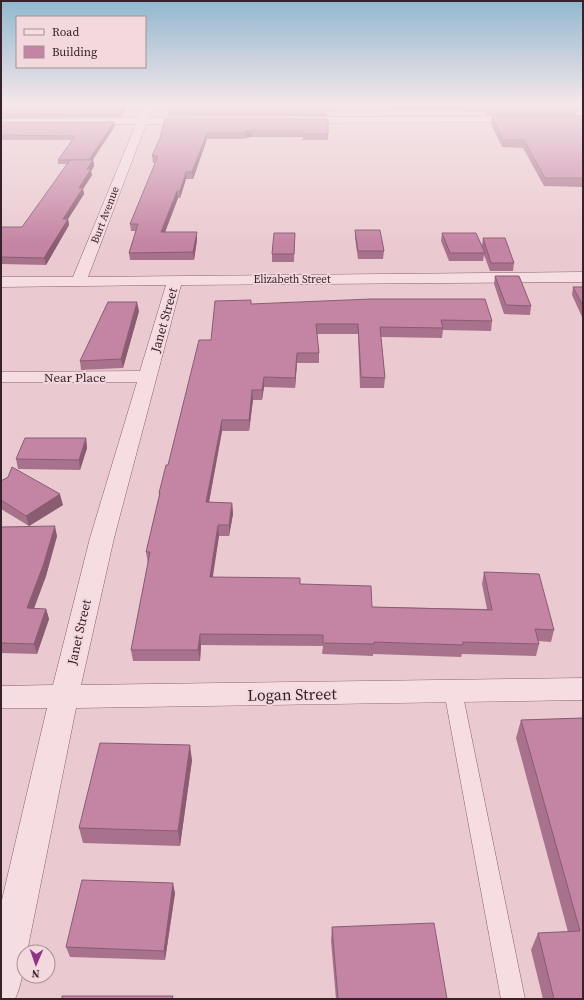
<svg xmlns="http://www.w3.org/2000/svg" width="584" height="1000" viewBox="0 0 584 1000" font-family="'Source Serif 4',serif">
<rect width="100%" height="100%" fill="#eacad0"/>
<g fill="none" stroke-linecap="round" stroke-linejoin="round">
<defs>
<polygon id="lane" points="453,684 459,686 462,691 525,999 501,999 444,691 447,686"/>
<g id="street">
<path d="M144 104H154L148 118H194L199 121 194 124H146L88 277 583 272V282L181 285 114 538 81 685 583 678V700L76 708 27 952H24C24 968 22 984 15 999H1V904L47 708H1V686L53 685 90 538 137 382H1V372L140 371 166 285 1 287V277H73L136 124 1 125V119L138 118Z"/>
<polygon points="583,116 583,122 298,123 293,120 298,117"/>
</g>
</defs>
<use href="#lane" stroke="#85606e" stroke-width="1"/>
<use href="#street" stroke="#85606e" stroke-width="1"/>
<use href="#lane" fill="#f6dde2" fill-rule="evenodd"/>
<use href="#street" fill="#f6dde2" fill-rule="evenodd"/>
</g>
<g fill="#a9728c">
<polygon points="1,104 129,104 121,117 1,118"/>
<polygon points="335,104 335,112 327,112 327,116 168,116 168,112"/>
<polygon points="389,104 583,104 583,111 577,111 576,115 487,115 486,112 467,112 466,110 391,111"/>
<polygon points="492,116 583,116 583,187 544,186 523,148 502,147 491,124"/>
<polygon points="328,119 328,140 302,140 303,137 252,137 245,138 245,139 207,139 193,179 186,179 180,198 178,198 165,232 197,232 197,240 194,260 130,260 129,253 136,231 131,231 130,224 155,163 153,163 152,156 160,138"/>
<polygon points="1,122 115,126 92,160 93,160 94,166 91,171 92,175 83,189 84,194 68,219 69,225 46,265 1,264 1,227 22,227 67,164 58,164 58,160 72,140 1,140"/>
<polygon points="355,230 384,251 383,259 358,259 355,238"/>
<polygon points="295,233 294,262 272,262 272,254"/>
<polygon points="442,233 482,245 483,238 514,263 513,271 490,271 484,255 483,261 449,261 441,241"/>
<polygon points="495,276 531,306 530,315 504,314 494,284"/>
<polygon points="573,287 583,287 583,319 572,295"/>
<polygon points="251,304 492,321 491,331 443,330 442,338 381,337 385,378 384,388 360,388 358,334 317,334 319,353 319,363 297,363 295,388 264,387 262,400 253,400 249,431 222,431 209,502 232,503 233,514 229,536 219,536 212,577 300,584 372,607 487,609 482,584 484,572 554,630 551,642 538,641 539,644 536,656 462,654 461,657 373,654 373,656 322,654 323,646 201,645 200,661 133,661 131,650 148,564 146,552 159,496 159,493 211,340"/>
<polygon points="139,311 123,368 81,370 80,361"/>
<polygon points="86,438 87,448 80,470 18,469 16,459"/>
<polygon points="1,481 63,505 29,526 1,509"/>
<polygon points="1,527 57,536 46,576 34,609 46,609 49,619 37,654 1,653"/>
<polygon points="583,718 583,999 543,999 531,950 538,933 568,932 516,738 521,720"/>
<polygon points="192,760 180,846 83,843 79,828"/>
<polygon points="175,893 165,960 70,957 66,947"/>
<polygon points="332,927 447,999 336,999 331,941"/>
</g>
<g fill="#895c72">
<polygon points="126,104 129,104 121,117 120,113"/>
<polygon points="114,122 115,126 90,164 89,160"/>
<polygon points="245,131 252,131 252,137 245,138 245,139"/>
<polygon points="207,133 207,139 193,179 192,172"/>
<polygon points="93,160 94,166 91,171 92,175 83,189 84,194 68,219 69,225 46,265 44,258 79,188 87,169"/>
<polygon points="186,172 186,179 180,198 180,191"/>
<polygon points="177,191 178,198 162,240 161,232"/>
<polygon points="197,232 197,240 194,260 193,252"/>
<polygon points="137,302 139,311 123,368 121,359"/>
<polygon points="297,353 297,363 295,388 295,378"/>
<polygon points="264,377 264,387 262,400 262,390"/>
<polygon points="252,390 253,400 249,431 249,420"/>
<polygon points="222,420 222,431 207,513 206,502"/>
<polygon points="86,438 87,448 80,470 79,460"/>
<polygon points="60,494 63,505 29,526 26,516"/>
<polygon points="232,503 233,514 229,536 229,525"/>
<polygon points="218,525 219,536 211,589 210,577"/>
<polygon points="55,526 57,536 46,576 30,618 27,608"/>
<polygon points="46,609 49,619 37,654 34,644"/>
<polygon points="200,634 201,645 200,661 198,650"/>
<polygon points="190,745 192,760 180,846 178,831"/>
<polygon points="173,883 175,893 165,960 164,951"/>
</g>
<g fill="#c484a3" stroke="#895c72">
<polygon points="1,104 126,104 120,113 1,114"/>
<polygon points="172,104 335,104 335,108 327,108 327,111 168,112"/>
<polygon points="391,104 583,104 583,105 574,105 578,108 488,109 487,106 468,105 467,104 391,105"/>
<polygon points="492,116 583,116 583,178 545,178 524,140 503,140"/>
<polygon points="165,119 328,119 328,134 303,134 303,131 245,131 245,133 207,133 192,172 186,172 180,191 177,191 161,232 197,232 193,252 129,253 138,224 130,224 158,156 152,156 160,138"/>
<polygon points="1,122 114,122 89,160 58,160 75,136 1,135"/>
<polygon points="70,160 93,160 87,169 91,169 79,188 83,188 63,219 68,219 44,258 1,257 1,227 22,227"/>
<polygon points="355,230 380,230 384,251 358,251"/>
<polygon points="274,233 295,233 294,254 272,254"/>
<polygon points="442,233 476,233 485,253 450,253"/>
<polygon points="483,238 505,238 514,263 491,263"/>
<polygon points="495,276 519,276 531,306 506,305"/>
<polygon points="573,287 583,287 583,306"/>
<polygon points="371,299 485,299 492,321 441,320 443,328 380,327 385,378 361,377 358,324 316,324 319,353 297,353 295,378 264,377 262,390 252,390 249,420 222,420 206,502 232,503 229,525 218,525 210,577 300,578 300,584 371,586 372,607 492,610 484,572 539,574 554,630 535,629 539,644 463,642 463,645 374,642 374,644 323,643 323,635 200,634 198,650 131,650 150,552 146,552 160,493 159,493 166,465 168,465 199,340 211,340 215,301 251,300 251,304"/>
<polygon points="108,302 137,302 121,359 80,361"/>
<polygon points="25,438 86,438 79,460 16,459"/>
<polygon points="12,467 60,494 26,516 1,500 1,481 8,477"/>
<polygon points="55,526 43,566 27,608 46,609 34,644 1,643 1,527"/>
<polygon points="583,718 583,999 554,999 538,933 580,931 521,720"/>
<polygon points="100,743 190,745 178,831 79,828"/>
<polygon points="82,880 173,883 164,951 66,947"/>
<polygon points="434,923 447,999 338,999 332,927"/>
<polygon points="62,996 173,996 172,999 62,999"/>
</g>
<linearGradient id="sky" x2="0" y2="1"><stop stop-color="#91b8cf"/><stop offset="0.43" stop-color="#f6e7ea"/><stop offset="1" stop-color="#f6e7ea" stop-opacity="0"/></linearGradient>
<rect width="584" height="244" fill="url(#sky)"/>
<g text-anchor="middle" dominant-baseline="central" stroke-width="3.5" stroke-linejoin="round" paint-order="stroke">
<g font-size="11" fill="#37222b" stroke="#f3d9de">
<text transform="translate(105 215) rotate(-69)">Burt Avenue</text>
<text x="292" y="279">Elizabeth Street</text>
</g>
<g font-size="13" fill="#37222b" stroke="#f3d9de">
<text transform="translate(164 320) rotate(-74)">Janet Street</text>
<text x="75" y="377">Near Place</text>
<text transform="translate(79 632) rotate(-77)">Janet Street</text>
</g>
<g font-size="16" fill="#37222b" stroke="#f3d9de">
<text transform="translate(292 694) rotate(-1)">Logan Street</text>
</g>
</g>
<rect width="584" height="1000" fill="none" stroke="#37222b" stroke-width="4"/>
<rect x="16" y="16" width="130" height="52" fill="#f3d9de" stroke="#a89096"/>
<rect x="24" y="29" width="20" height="6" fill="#f6dde2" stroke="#a89096"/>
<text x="52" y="36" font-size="12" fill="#37222b">Road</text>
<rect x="24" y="46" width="20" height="12" fill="#c484a3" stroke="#a89096"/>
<text x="52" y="56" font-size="12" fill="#37222b">Building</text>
<g transform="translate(36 964) rotate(182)"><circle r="19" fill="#f3d9de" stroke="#a89096"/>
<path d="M0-3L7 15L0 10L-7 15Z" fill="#8e3686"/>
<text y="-6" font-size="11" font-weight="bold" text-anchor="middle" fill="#37222b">N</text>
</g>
</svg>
